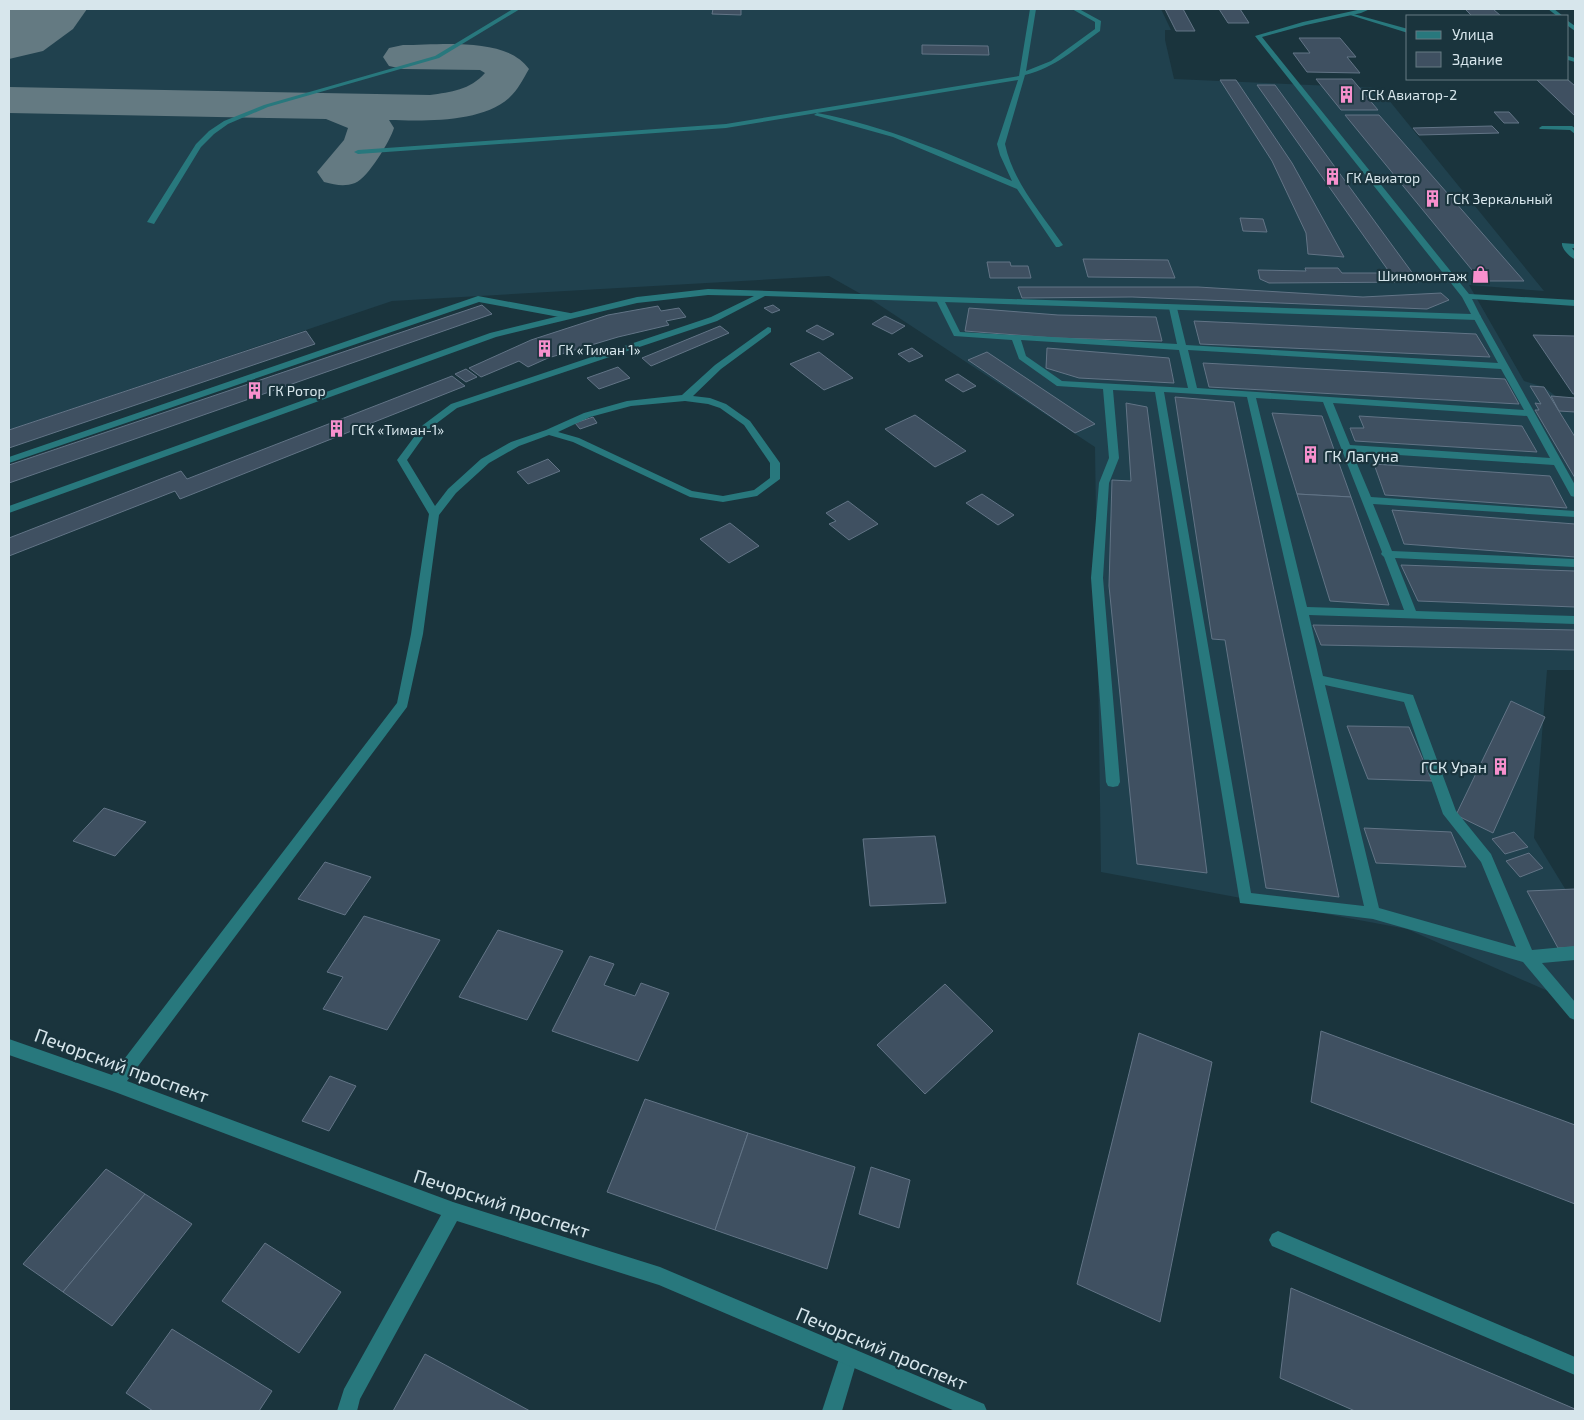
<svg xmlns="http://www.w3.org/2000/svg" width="1584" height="1420" viewBox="0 0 1584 1420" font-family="'Exo 2',sans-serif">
<rect width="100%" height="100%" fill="#1a343d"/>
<polygon fill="#20414e" points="9,9 1161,9 1171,30 1165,30 1165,40 1174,79 1379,88 1544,291 1469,285 1524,381 1544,387 1558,398 1575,399 1575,670 1547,670 1534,838 1575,905 1575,1003 1407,929 1101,872 1095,447 875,302 829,276 392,301 9,430"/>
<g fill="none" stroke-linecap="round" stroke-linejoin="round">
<path fill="#647a82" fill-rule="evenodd" d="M403 45C439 45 506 36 529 69 523 79 518 90 509 98 481 123 424 121 389 120L394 128C390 141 368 178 355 183 344 187 336 185 324 182L317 172 344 140 348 128 326 119 9 113V87L430 95C451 92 470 90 485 73L480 70 403 69 389 66 383 57 389 48Z"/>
<polygon fill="#647a82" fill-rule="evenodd" points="9,9 87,9 73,29 43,51 9,59"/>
</g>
<g fill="#3f5061" stroke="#627486">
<polygon points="713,9 741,9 741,15 712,14"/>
<polygon points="1165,9 1183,9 1195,31 1176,31"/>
<polygon points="1219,9 1240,9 1249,23 1228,23"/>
<polygon points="1465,9 1493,9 1501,16 1472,16"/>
<polygon points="1299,38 1340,38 1356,57 1347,57 1360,73 1307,72 1293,53 1310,53"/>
<polygon points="922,45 988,46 989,55 922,54"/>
<polygon points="1316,79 1352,79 1378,110 1341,110"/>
<polygon points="1536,79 1567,79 1575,86 1575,116"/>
<polygon points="1220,80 1236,80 1292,163 1344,257 1308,254 1306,233 1272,161"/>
<polygon points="1257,85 1275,85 1419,282 1269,283 1260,279 1258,270 1306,271 1305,268 1338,268 1342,273 1390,273"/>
<polygon points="1494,112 1509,112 1519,123 1504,123"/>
<polygon points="1345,115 1379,115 1524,281 1481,281"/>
<polygon points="1492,126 1499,133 1419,135 1413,128"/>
<polygon points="1240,218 1263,219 1267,232 1243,231"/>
<polygon points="1083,259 1168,260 1175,278 1088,277"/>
<polygon points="987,262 1010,262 1011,266 1028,266 1031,278 990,278"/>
<polygon points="1018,287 1198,287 1363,297 1441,293 1449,300 1427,309 1132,297 1022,298"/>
<polygon points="482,305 492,314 9,483 9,465"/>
<polygon points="773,305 780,310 772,313 764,308"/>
<polygon points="658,306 661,311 679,308 686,317 666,321 669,325 618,337 548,358 528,367 519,361 481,377 469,368 531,340 608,315"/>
<polygon points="969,308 1058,315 1156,317 1162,341 1054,338 965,331"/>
<polygon points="885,316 905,326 892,334 872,324"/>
<polygon points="1194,321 1476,334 1490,357 1200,344"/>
<polygon points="817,325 834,334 823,340 806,331"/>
<polygon points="720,326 729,333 651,366 642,358"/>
<polygon points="306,331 315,344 9,448 9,430"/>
<polygon points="1533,335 1575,336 1575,394 1573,394"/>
<polygon points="912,348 923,356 909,362 898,354"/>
<polygon points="1047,348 1169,358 1174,383 1079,378 1046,368"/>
<polygon points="819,352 853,378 824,390 790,364"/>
<polygon points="987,352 1095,424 1075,433 968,360"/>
<polygon points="1203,363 1505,379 1519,404 1209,387"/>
<polygon points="618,367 630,378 599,389 587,378"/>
<polygon points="466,369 477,377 466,382 455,374"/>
<polygon points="958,374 976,386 963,392 945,380"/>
<polygon points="452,376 465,386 180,499 175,491 9,556 9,538 181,471 187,479"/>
<polygon points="1530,386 1544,387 1575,437 1575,478 1535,410 1539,410 1535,403 1541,404"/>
<polygon points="1551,396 1575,398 1575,412 1559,411"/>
<polygon points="1175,397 1234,402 1339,897 1266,888 1225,640 1212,639"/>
<polygon points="1126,403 1147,407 1207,873 1137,864 1109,586 1112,480 1131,481"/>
<polygon points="1272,413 1322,416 1351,497 1297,494"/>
<polygon points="915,415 966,451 935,467 885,429"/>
<polygon points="1359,416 1522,426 1537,452 1355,441 1350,428 1364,428"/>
<polygon points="593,417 597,423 580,429 575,423"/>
<polygon points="548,459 560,471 528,484 517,472"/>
<polygon points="1374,464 1550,476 1567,508 1385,495"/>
<polygon points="982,494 1014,515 998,525 966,503"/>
<polygon points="1297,494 1351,497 1389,605 1330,601"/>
<polygon points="848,501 878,524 849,540 829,524 836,521 826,513"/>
<polygon points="1392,510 1575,524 1575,557 1404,544"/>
<polygon points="730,523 759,546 729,563 700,539"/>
<polygon points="1401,565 1575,571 1575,607 1418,601"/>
<polygon points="1313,625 1575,630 1575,650 1321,645"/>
<polygon points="1511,701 1545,717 1493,833 1456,815"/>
<polygon points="1347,726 1409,727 1432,781 1368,779"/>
<polygon points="104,808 146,822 115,856 73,841"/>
<polygon points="1364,828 1451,832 1466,867 1376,863"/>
<polygon points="1514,832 1528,847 1505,854 1492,839"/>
<polygon points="935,836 946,903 870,906 863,839"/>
<polygon points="1529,853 1543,868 1520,877 1506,861"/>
<polygon points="325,862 371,877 345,915 298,899"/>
<polygon points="1575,889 1575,947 1558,948 1527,891"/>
<polygon points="364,916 440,940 387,1030 323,1009 343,977 327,972"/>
<polygon points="498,930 563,951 527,1020 459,997"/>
<polygon points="590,956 614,964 604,985 635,996 641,983 669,993 638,1061 552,1031"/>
<polygon points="945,984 993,1031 925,1094 877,1045"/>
<polygon points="1321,1031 1575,1125 1575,1204 1311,1102"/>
<polygon points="1139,1033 1212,1062 1160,1322 1077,1284"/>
<polygon points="330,1076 356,1086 329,1131 302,1121"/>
<polygon points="645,1099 748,1133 715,1230 607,1192"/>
<polygon points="748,1133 855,1167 827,1269 715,1230"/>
<polygon points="871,1167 910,1180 899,1228 859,1214"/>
<polygon points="106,1169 145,1194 63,1292 23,1264"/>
<polygon points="145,1194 192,1224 112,1326 63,1292"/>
<polygon points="265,1243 341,1292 299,1353 222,1301"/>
<polygon points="1291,1288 1575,1409 1575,1411 1355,1411 1280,1378"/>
<polygon points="172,1329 272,1391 259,1411 153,1411 126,1393"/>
<polygon points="425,1354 530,1411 393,1411"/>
</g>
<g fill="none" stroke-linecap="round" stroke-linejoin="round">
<g fill="#28787d" fill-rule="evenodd">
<polygon points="513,9 520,9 439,58 268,107 228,124 214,134 201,147 154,224 147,222 196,144 209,131 224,121 264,105 435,56"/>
<path d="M1030 9H1036L1026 71 1051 61 1095 29V22L1072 9H1079L1101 21 1100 31C1076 48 1055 68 1025 75L1005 144C1013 182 1041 213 1063 245L1059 247H1056L1017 189 893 137 814 115 817 113C886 126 948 153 1012 181L1000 155 997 144 1018 80 726 128 358 154 354 152 358 150 726 124 1019 76Z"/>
<polygon points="1350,13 1408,29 1408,33 1350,15"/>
<polygon points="1568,56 1575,58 1575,62 1568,60"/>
<polygon points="1542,126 1572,126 1575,128 1575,134 1570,130 1540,129 1539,128"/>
<path d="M1562 243 1575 244V248H1572L1575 252V259C1570 258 1561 248 1562 243Z"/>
<polygon points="478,296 570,313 574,316 570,319 479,302 9,463 9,457"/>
<path d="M937 298H943L960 332 1177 344 1169 308 1173 305 1177 308 1186 345 1498 363 1473 317 1480 315 1575 485V497L1571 496 1554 465 1352 452 1371 497 1575 511V517L1373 504 1392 551 1575 559V567L1395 558 1416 611 1575 616V624L1309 615 1323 676 1413 695 1456 811 1491 854 1532 950 1575 946V960L1542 963 1575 1002V1020L1570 1018 1523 962 1373 919 1240 903 1155 392 1113 390 1119 458 1109 483 1103 578 1120 782 1118 786 1113 787 1108 786 1106 782 1091 578 1099 483 1109 458 1103 389 1057 386 1019 359 1012 340 954 336 936 300ZM1021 340 1179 350 1188 388 1062 381 1026 356ZM1188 350 1501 369 1524 410 1197 388ZM1164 392 1247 397 1364 906 1251 893ZM1256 398 1323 402 1382 552 1381 554 1384 557 1404 610 1307 607ZM1333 403 1527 416 1550 458 1350 445ZM1325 685 1404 702 1443 814 1481 862 1516 947 1379 908Z"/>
<polygon points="1278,1231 1575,1357 1575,1375 1272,1246 1269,1240 1272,1234"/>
<polygon points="849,1348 856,1350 858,1357 842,1411 822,1411 842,1350"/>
</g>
<g fill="#28787d" fill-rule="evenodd">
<path d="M1362 9H1370L1361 13 1306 25 1262 37 1469 294 1575 300V306L1472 299 1481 317 1477 320 765 296 717 321 457 408 429 429 407 460 435 506 448 489 481 459 511 442 546 430 584 413 627 401 682 395 715 365 768 327 771 328V332L721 369 693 396 710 398 726 404 750 421 780 463V479L757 496 723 502 690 497 573 442 549 435 519 446 489 463 456 493 439 515 423 634 407 707 127 1081 453 1202 660 1267 984 1404 987 1411H955L659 1285 457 1221 360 1399 357 1411H337L344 1389 441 1215 115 1092 9 1055V1039L112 1075 397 703 411 634 429 514 397 460 423 425 451 404 711 317 754 296 708 295 637 303 496 337 9 513V506L490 333 637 297 708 289 1471 314 1462 297 1255 36 1303 22ZM685 401 708 404 720 408 744 425 770 463V478L754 490 723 496 692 491 579 438 558 432 590 417 631 406Z"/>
<polygon points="1548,9 1554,9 1563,16 1557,16"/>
<polygon points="1568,21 1575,26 1575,31 1568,26"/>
</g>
</g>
<defs>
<symbol id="building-bare" viewBox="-9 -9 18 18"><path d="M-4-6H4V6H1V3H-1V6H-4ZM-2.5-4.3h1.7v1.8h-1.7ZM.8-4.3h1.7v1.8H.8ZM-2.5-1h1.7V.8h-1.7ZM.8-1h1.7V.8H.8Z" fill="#f790cd" stroke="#1a343d" stroke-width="2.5" paint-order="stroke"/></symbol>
<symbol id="shop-bare" viewBox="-9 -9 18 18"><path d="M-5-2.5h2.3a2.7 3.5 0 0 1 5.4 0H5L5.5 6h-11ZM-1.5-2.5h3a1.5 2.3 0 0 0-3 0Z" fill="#f790cd" stroke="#1a343d" stroke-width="2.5" paint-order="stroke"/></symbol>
</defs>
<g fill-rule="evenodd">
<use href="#building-bare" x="1334" y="82" width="25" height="25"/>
<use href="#building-bare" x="1320" y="164" width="25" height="25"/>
<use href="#building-bare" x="1420" y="186" width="25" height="25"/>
<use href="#shop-bare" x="1468" y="262" width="25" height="25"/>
<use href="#building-bare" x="532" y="336" width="25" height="25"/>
<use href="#building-bare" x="242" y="378" width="25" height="25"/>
<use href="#building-bare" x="324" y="416" width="25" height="25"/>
<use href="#building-bare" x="1298" y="442" width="25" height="25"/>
<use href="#building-bare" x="1488" y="754" width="25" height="25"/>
</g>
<g text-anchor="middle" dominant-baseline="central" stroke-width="4.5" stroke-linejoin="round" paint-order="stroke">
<g font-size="14" fill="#d7e6ec" stroke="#1a343d" text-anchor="start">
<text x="1361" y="94">ГСК Авиатор-2</text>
<text x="1346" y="177">ГК Авиатор</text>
<text x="1446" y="198">ГСК Зеркальный</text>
<text x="1467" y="275" text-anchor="end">Шиномонтаж</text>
<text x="558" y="349">ГК «Тиман 1»</text>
<text x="268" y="390">ГК Ротор</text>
<text x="351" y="429">ГСК «Тиман-1»</text>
</g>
<g font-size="16" fill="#d7e6ec" stroke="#1a343d" text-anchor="start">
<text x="1324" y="455">ГК Лагуна</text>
<text x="1487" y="766" text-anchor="end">ГСК Уран</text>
</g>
<g font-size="19" fill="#d7e6ec" stroke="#1a343d">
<text transform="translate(122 1065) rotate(20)">Печорский проспект</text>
<text transform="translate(502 1203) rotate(18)">Печорский проспект</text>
<text transform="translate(882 1348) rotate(23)">Печорский проспект</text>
</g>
</g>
<rect width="1584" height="1420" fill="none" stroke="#d7e6ec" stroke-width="20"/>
<rect x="1406" y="15" width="162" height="65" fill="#1a343d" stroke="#667b83"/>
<rect x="1416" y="31" width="25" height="8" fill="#28787d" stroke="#667b83"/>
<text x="1452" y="40" font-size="15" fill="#d7e6ec">Улица</text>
<rect x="1416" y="52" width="25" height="15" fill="#3f5061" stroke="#667b83"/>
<text x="1452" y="65" font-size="15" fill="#d7e6ec">Здание</text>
</svg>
